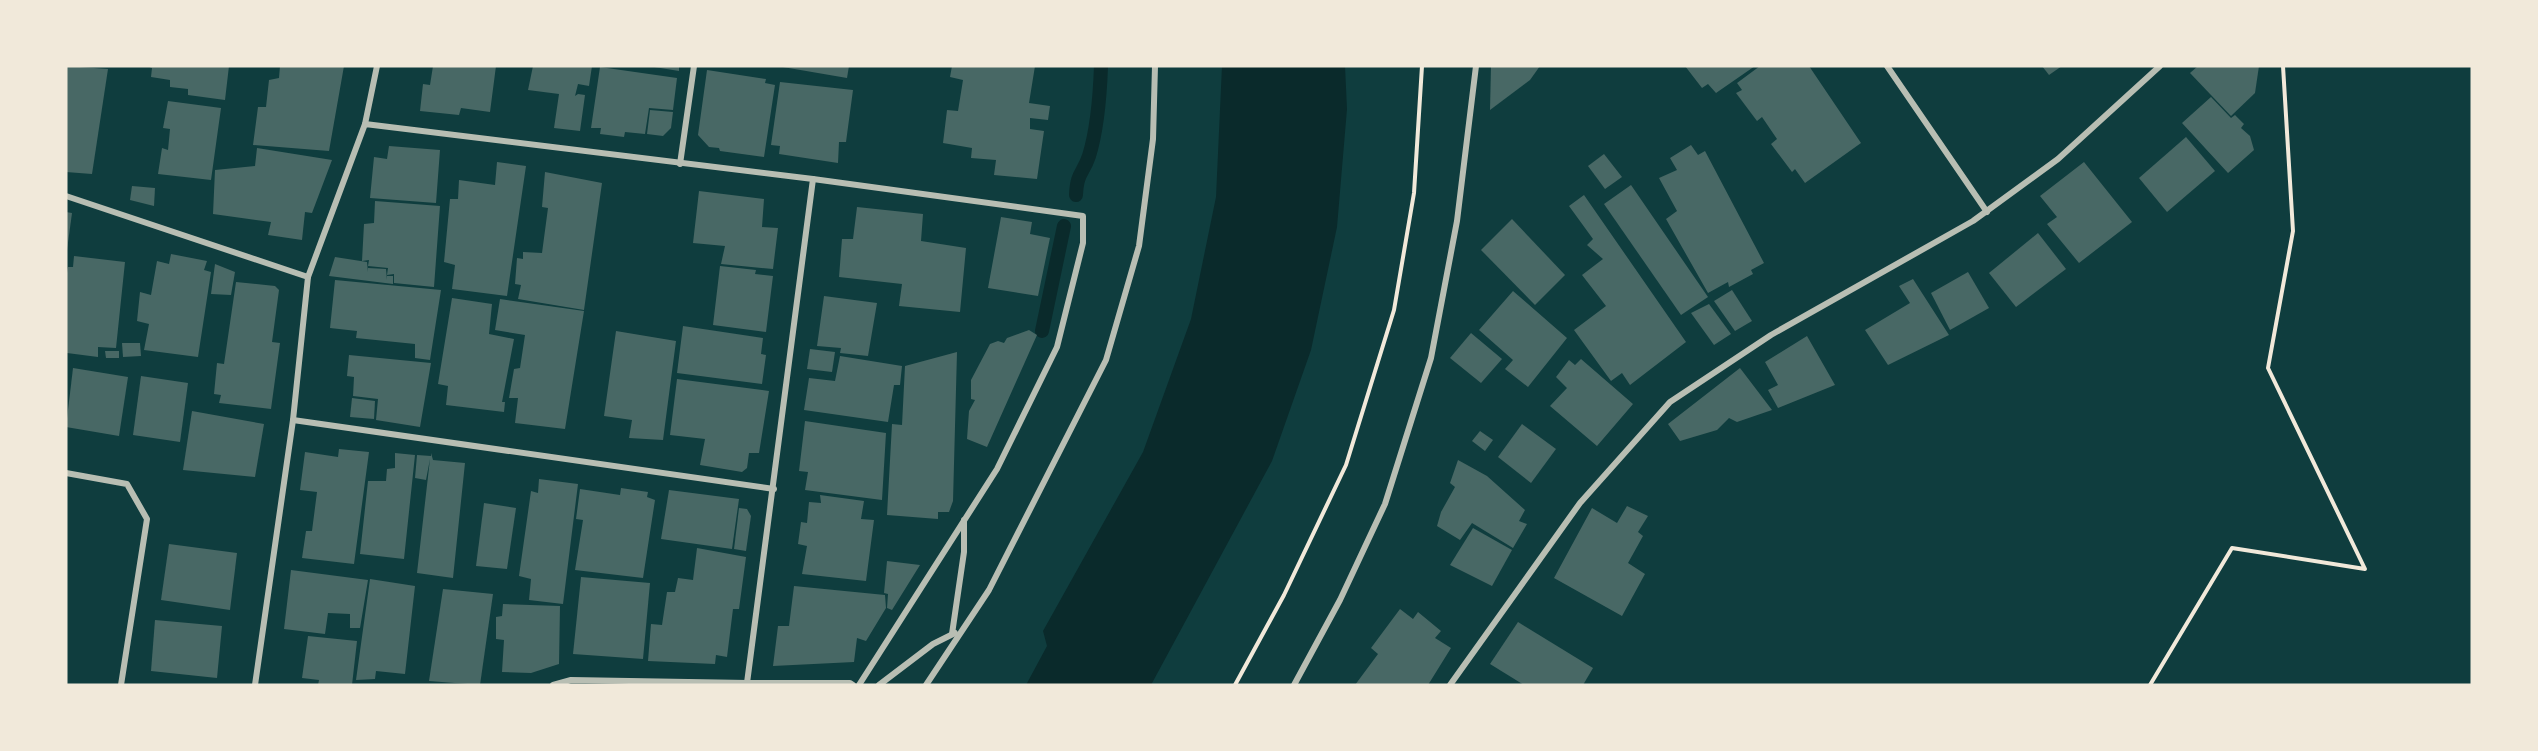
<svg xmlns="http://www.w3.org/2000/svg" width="2538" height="751" viewBox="0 0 2538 751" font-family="Cabin,sans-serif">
<rect width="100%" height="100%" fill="#0f3d3e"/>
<polygon fill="#0a2a2b" points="1222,66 1345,66 1347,109 1337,227 1311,350 1272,461 1151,685 1026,685 1047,646 1043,631 1143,452 1191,319 1216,197"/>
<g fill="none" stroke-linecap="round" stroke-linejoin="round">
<g stroke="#0a2a2b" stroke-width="14">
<path d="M1076 195C1077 172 1083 174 1089 156 1098 127 1100 95 1101 66"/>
<polyline points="1042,331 1064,226"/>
</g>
</g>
<g fill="#486865">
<polygon points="66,66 108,69 92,174 66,172"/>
<polygon points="147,66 229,66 225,100 188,95 188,89 170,87 170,80 151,77 152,68"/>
<polygon points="280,66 344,66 329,151 253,145 258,107 266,107 269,80 279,78"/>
<polygon points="433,66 496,66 490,112 461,108 459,115 420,111 423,84 430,85"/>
<polygon points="533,66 592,66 589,86 578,84 575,96 578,94 585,95 580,131 554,128 559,94 528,90"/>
<polygon points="648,66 679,66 679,71"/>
<polygon points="777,66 849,66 847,78"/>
<polygon points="952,66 1035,66 1029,103 1050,106 1048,120 1030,118 1030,129 1044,131 1037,179 994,175 996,160 971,158 972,148 943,143 947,110 958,111 963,80 950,77"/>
<polygon points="1491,66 1540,66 1530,80 1490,110"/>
<polygon points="1685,66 1755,66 1716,93 1708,84 1702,88"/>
<polygon points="1760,66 1809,66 1861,143 1805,183 1795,169 1792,172 1771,144 1777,139 1762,117 1757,121 1736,93 1742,90 1737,83"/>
<polygon points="2042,66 2062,66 2049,75"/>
<polygon points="2198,66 2259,66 2255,93 2231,116 2190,73"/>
<polygon points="600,67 677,78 673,110 649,108 645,134 625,132 624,137 600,134 601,128 591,128"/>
<polygon points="707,70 766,79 765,83 775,85 764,157 720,151 719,148 709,147 698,135"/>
<polygon points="780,82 853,90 846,142 839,142 838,163 779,154 780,146 771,145"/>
<polygon points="2211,97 2231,118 2235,115 2244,124 2241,128 2250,136 2254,150 2228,173 2182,123"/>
<polygon points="168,101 221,108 211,180 158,174 162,148 168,150 170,129 163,128"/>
<polygon points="650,110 673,112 671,128 663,136 647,134"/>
<polygon points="2186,137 2215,171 2167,212 2139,178"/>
<polygon points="1691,145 1698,155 1705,151 1764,263 1751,270 1753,274 1729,287 1728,282 1708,293 1666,219 1677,211 1659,178 1677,170 1670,158"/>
<polygon points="389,146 440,150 436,203 370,198 374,157 387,159"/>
<polygon points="257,148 332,160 312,213 305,212 302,240 268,235 271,222 213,214 215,170 255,166"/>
<polygon points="1604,154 1622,177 1605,189 1588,166"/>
<polygon points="497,162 526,166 507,296 452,289 455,265 444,262 450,199 458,199 459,180 495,185"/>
<polygon points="2084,162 2132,222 2079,263 2047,224 2057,217 2040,196"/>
<polygon points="545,172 602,183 584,310 518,299 521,285 515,284 517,258 523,259 523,252 542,253 548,208 542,207"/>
<polygon points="1631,185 1708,297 1681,315 1604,204"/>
<polygon points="132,186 155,188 154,206 130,200"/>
<polygon points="699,191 764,199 762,227 778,228 773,269 721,264 725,246 693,243"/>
<polygon points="1584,195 1686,342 1630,385 1622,373 1611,381 1574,330 1606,306 1582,275 1603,259 1587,245 1593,239 1569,206"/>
<polygon points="375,201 440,206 434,287 394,283 394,274 387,275 388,268 368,266 369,260 362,261 364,224 374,223"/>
<polygon points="857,207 923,214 921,241 966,248 960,312 899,306 902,284 839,277 842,239 853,239"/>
<polygon points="66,212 72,213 67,250 66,249"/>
<polygon points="1001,217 1032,222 1030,234 1050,238 1038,296 988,288"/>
<polygon points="1512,219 1565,275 1535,305 1481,250"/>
<polygon points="2038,233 2066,269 2016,307 1989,273"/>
<polygon points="171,254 207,261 204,270 211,272 198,357 144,350 149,324 137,321 140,292 151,295 157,261 169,264"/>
<polygon points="74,256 125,262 116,348 98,347 98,357 67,353 66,279 68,267 73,267"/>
<polygon points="335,257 367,262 368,272 368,268 386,269 387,280 387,276 393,276 393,284 329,276"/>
<polygon points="215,264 235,272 231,295 211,294"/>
<polygon points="720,266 756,270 755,274 773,276 766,332 713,325"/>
<polygon points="1968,272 1989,308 1950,330 1931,293"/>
<polygon points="1913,279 1949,335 1888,365 1865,330 1910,303 1899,286"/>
<polygon points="335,280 441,290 430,360 415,358 415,344 356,338 357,331 330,328"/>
<polygon points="236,282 275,286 279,290 272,342 280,343 271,409 219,403 221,395 214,394 217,363 224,364"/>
<polygon points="1732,290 1752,321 1735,331 1714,301"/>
<polygon points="1513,291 1567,338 1528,387 1505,369 1513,360 1479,330"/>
<polygon points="824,296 877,303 868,356 840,353 841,348 817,346"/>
<polygon points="452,298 492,304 489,334 514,339 502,402 505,402 504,412 446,405 448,386 438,384"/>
<polygon points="500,299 584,311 565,429 515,423 518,398 509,398 514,369 520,368 525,335 495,330"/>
<polygon points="1709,304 1731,334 1714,345 1691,313"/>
<polygon points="683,326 763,338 761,354 766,355 762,384 677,373"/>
<polygon points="1029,330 1037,335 987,447 967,439 969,411 975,400 971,399 971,380 990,344 998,341 1004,343 1007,338"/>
<polygon points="616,331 676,341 663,440 629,438 632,420 604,416"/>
<polygon points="1471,333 1502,359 1481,383 1450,358"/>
<polygon points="1807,336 1835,385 1778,408 1768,390 1778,385 1765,362"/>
<polygon points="122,343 140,343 141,356 123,357"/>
<polygon points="810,349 835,352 832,372 807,369"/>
<polygon points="105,351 119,351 119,358 106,358"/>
<polygon points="957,352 953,501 949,512 938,512 938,519 887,515 892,424 902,425 905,366"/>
<polygon points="349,355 431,363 420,427 376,420 378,399 353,396 354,377 347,376"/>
<polygon points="840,356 902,366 900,385 894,385 888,422 804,410 809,378 835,381"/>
<polygon points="1581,359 1633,404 1597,446 1550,406 1567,388 1556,377 1569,360 1575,365"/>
<polygon points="73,368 128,377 119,436 66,427"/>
<polygon points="1740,368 1772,410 1737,422 1729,418 1717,430 1680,441 1668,424"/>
<polygon points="141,376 188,383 180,442 133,435"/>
<polygon points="677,379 769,391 759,453 749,453 747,468 742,472 700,465 705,439 670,435"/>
<polygon points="352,398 375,401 374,419 350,417"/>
<polygon points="192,411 264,424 255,477 183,470"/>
<polygon points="805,421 886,433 882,500 805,490 808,472 799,471"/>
<polygon points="1522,424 1556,449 1531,483 1498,457"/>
<polygon points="1480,431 1493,440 1485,451 1472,441"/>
<polygon points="339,449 369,452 354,564 302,558 306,531 312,531 317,492 300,490 305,452 338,457"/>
<polygon points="395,453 415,455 404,559 360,554 368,481 386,481 387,469 395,468"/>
<polygon points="431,453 433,460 465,463 453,578 417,573 430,459 426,480 415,478 417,455 431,456"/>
<polygon points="1458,460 1487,476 1525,510 1519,521 1527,524 1513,548 1472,523 1460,540 1437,526 1441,512 1455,487 1450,483"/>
<polygon points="539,479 578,484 563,604 529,600 531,579 519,576 531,491 538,493"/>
<polygon points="621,488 648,492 647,497 655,500 643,578 575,570 583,520 576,519 580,489 620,495"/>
<polygon points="669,490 739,499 732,549 661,539"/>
<polygon points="820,495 864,501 861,519 874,520 866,581 802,574 807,546 798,544 801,522 807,523 809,502 821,503"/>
<polygon points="484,503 516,508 507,569 476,566"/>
<polygon points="1627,506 1648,516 1638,532 1643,536 1628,563 1645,574 1622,616 1554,578 1592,508 1617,523"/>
<polygon points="739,508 747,509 751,516 746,551 734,549"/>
<polygon points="1473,528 1512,550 1492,586 1450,565"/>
<polygon points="169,544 237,553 230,610 161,600"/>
<polygon points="697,548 746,557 739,609 733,609 727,657 716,655 715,664 648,661 651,624 662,625 667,592 675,592 678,578 693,580"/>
<polygon points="887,561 920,565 892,610 887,608 888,594 884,593"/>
<polygon points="291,570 368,580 360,628 350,628 350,614 328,613 325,634 284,629"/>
<polygon points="581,577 650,583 643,659 573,654"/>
<polygon points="370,579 415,586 405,674 376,671 375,679 356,680"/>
<polygon points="794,586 885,595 886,608 866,641 857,638 854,662 773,666 778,626 789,626"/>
<polygon points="443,589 493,594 480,685 429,681"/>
<polygon points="503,604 560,606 559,664 531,673 502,672 504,640 496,639 496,617 502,616"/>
<polygon points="1400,609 1413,619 1418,612 1441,631 1435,638 1451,648 1428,685 1355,685 1378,654 1371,648"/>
<polygon points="155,620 222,626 217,678 151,671"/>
<polygon points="1518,622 1593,668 1583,685 1524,685 1490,664"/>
<polygon points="308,636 357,641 352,685 318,685 319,680 302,678"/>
</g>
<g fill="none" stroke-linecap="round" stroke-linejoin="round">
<g stroke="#f1e9da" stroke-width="4">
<polyline points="1235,685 1284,595 1346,465 1394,310 1414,193 1422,66"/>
<polyline points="2150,685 2232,548 2365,569 2268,368 2293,231 2283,66"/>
</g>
<g stroke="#b8beb3" stroke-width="6">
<polyline points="1887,66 1987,212"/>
<polyline points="365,124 377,66"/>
<polyline points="680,164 694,66"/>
<polyline points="813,179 1083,216 1083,243 1057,347 997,469 859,685"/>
<polyline points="66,196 308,277 293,420 255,685"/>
<polyline points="308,277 365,124 813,179 747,683 571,680 553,685"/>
<polyline points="293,420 774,489"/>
<polyline points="66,473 127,484 147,519 121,685"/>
<polyline points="952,634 964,552 964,520"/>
<polyline points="747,683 850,683 853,685"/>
<polyline points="879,685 933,644 955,633"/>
<polyline points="926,685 989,590 1106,360 1139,246 1153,139 1155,66"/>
<polyline points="1294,685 1340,600 1385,504 1431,358 1457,221 1476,66"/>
<polyline points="1450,685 1580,503 1670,402 1771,335 1973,221 2058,159 2160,66"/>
</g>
</g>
<rect width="2538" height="751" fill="none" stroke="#f1e9da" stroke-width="135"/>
</svg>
